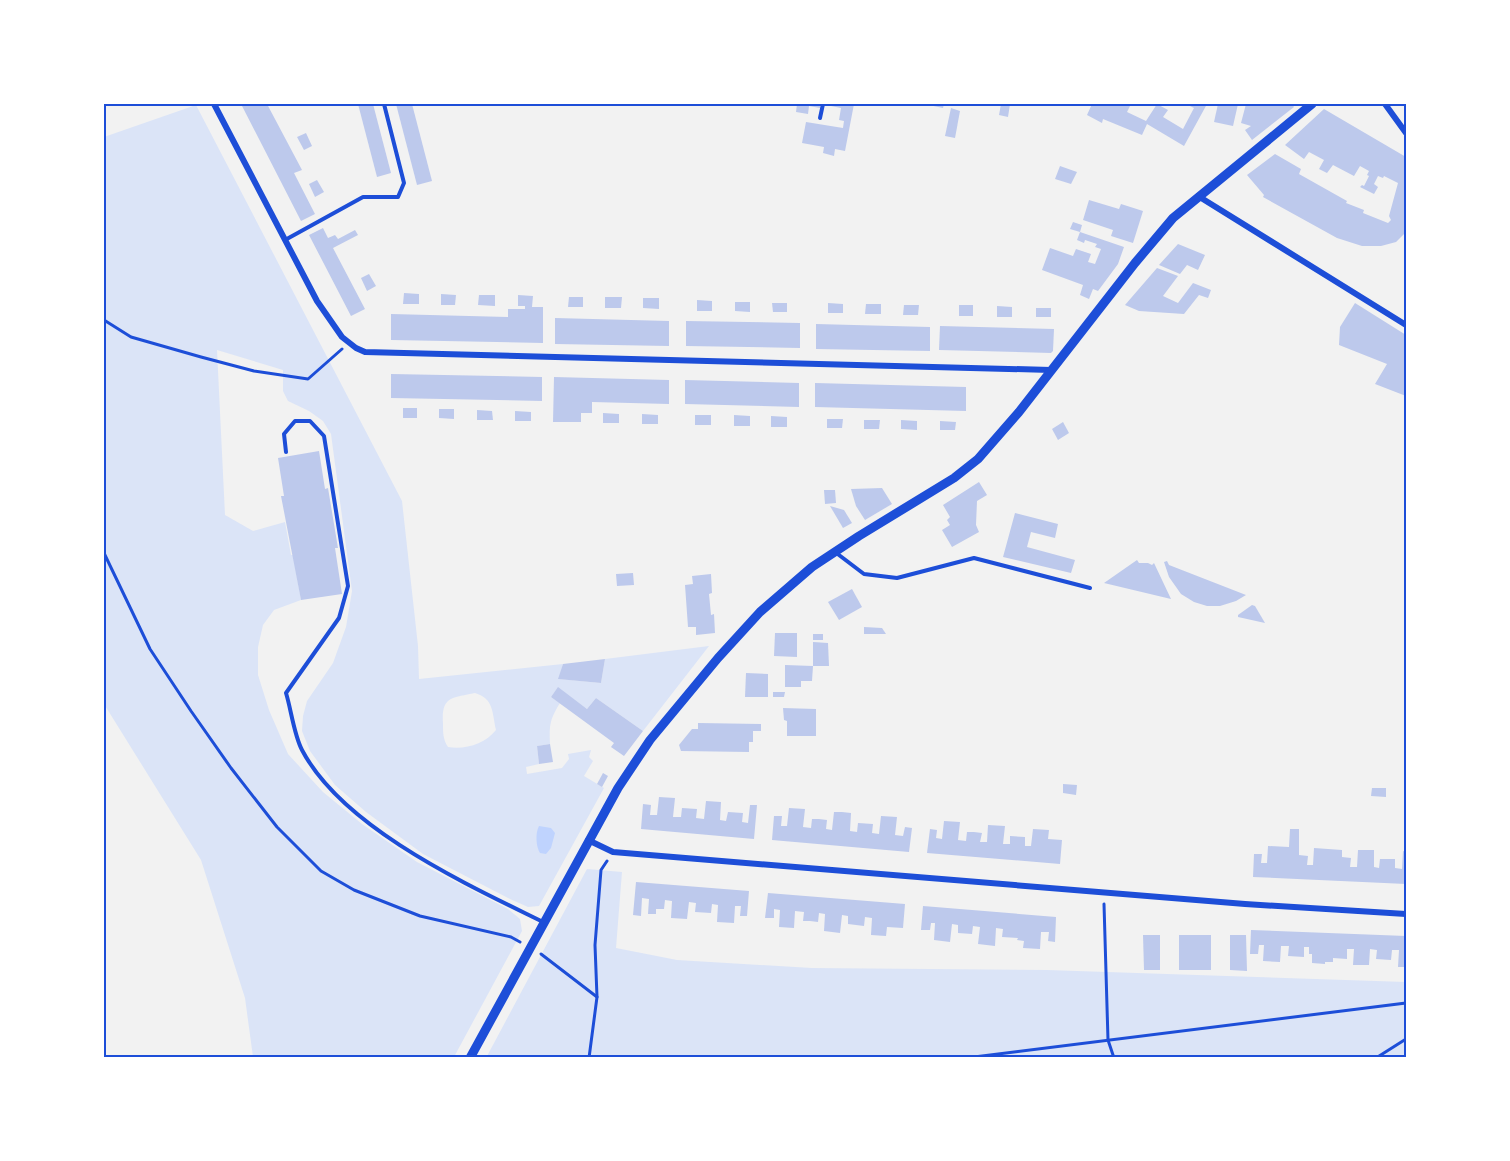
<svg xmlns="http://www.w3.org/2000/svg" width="1510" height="1161" viewBox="0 0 1510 1161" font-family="Jost,sans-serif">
<rect width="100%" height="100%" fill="#f2f2f2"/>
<g fill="#dbe4f7" fill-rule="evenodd">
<path d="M196 105 402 501 418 646 419 679 563 664 559 679 601 683 605 659 709 646 643 731 596 698 587 709 558 688 551 697 560 703C550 719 549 725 550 744L537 746 539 764 526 767 527 774 562 768 569 759 568 754 591 750 589 757 593 761 584 776 604 788 539 906 528 907 510 899 423 854 366 812 335 785 310 751 302 731 303 716 307 701 333 663 346 627 352 591 331 434 323 421 309 411 288 401 283 391V370L217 350 225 515 253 531 285 522 291 555H293L301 600 274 610 263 625 258 647V675L269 710 288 754 323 792 362 824 417 862 508 909 520 919 522 931 454 1057H253L245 998 201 860 104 704V137ZM475 693C494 699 492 712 496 730 485 744 465 750 448 747 443 740 443 732 443 724 441 696 452 698 475 693Z"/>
<polygon points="587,869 622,872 616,948 677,960 812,968 1047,970 1406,982 1406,1057 486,1058"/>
</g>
<path fill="#bfd3fe" d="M539 826 551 828 555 833 551 848 546 854 540 853C536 847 535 833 539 826Z"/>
<g fill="#bdc9ec">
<polygon points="241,104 267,104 302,170 294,173 315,214 301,221"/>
<polygon points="358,104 373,104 391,173 377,177"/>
<polygon points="396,104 412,104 432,181 417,185"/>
<polygon points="797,104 820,104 820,108 809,106 808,114 796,112"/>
<polygon points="831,104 854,104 845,151 835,149 834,156 823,153 824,147 802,143 806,122 843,128 844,121 839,120 841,108 831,106"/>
<polygon points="924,104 944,104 943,108"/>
<polygon points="1001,104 1010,104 1008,117 999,115"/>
<polygon points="1092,104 1131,104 1127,112 1146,121 1157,104 1168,110 1163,117 1183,129 1194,108 1186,104 1207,104 1184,146 1147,124 1142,135 1103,119 1102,123 1087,115"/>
<polygon points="1218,104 1238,104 1233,126 1214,122"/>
<polygon points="1246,104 1254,106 1254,104 1292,104 1294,107 1252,140 1245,130 1251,126 1241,123"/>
<polygon points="951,108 960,111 955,138 945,136"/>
<polygon points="1324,109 1406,157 1406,232 1396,242 1381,246 1362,246 1337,238 1263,197 1264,195 1247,175 1275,154 1301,169 1299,174 1347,201 1346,203 1364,210 1363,213 1388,223 1391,220 1389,216 1398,183 1384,176 1383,178 1378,176 1374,184 1378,187 1374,194 1360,187 1362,185 1364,186 1369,176 1367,175 1369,171 1360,166 1354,176 1333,165 1327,173 1319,169 1324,160 1309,152 1304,159 1285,145"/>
<polygon points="306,133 312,146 304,150 297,137"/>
<polygon points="1060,166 1077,172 1071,184 1055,179"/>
<polygon points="317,180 324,192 315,197 309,184"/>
<polygon points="1089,200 1119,209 1121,204 1143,211 1133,243 1111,236 1113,230 1083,220"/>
<polygon points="1073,222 1082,225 1080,232 1124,247 1118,264 1098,291 1093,289 1089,299 1080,295 1083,285 1042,270 1050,248 1073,256 1076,249 1091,254 1088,262 1095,264 1101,249 1095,247 1097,244 1085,240 1084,243 1077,240 1080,232 1070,229"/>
<polygon points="323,228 328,238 335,235 338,239 355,230 358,235 333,248 365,309 351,316 309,235"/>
<polygon points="1178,244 1205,255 1198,270 1187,265 1180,274 1159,265"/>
<polygon points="1157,268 1178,276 1163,296 1178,303 1193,283 1211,290 1208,298 1199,295 1184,314 1139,311 1125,305"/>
<polygon points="369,274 376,286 367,291 361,278"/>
<polygon points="404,293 419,294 419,304 403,304"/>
<polygon points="441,294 456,295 455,305 441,305"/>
<polygon points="479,295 495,295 495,306 478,305"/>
<polygon points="518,295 533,296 532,307 543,307 543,343 391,340 391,314 508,317 508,309 525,309 525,306 518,306"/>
<polygon points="569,297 583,297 583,307 568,307"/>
<polygon points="605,297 622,297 621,308 605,308"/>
<polygon points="643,298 659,298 659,309 643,308"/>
<polygon points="697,300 712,301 712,311 697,311"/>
<polygon points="735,302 750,302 750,312 735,311"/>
<polygon points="772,303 787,303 787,312 773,312"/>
<polygon points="828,303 843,304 843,313 828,313"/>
<polygon points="1355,303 1406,335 1406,396 1375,384 1387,364 1339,345 1340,327"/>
<polygon points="866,304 881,304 881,314 865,314"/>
<polygon points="904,305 919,305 918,315 903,315"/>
<rect x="959" y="305" width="14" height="11"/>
<polygon points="997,306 1012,307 1012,317 997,317"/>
<rect x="1036" y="308" width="15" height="9"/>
<polygon points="555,318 669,321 669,346 555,344"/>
<polygon points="686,321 800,323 800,348 686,346"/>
<polygon points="816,324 930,327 930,351 816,349"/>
<polygon points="940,326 1054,329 1053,351 1051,353 939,350"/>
<polygon points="391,374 542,377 542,401 391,398"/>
<polygon points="554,377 669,380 669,404 592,402 592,413 581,413 581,422 553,422"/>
<polygon points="685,380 799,383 799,407 685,404"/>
<polygon points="815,383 966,387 966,411 815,407"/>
<rect x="403" y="408" width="14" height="10"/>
<polygon points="439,409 454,409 454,419 439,418"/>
<polygon points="477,410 492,411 493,420 477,420"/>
<polygon points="515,411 531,412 531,421 515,421"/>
<polygon points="603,413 619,414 619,423 603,423"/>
<polygon points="642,414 658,415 658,424 642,424"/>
<rect x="695" y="415" width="16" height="10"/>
<polygon points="734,415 750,416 750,426 734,426"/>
<polygon points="771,416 787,417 787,427 771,427"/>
<polygon points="827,419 843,419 842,428 827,428"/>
<polygon points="864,420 880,420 879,429 864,429"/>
<polygon points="901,420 917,421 917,430 901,429"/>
<polygon points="940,421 956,422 955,430 940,430"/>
<polygon points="1063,422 1069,433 1058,440 1052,429"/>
<polygon points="319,451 325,489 328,488 338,548 335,548 342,594 301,600 281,496 284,496 278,458"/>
<polygon points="979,482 987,495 977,501 976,525 979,532 952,547 942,530 950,525 947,520 950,517 943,505"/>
<polygon points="882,488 892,504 865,520 856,506 851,489"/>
<polygon points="824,490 835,490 836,503 825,504"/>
<polygon points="830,506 844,510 852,523 843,528"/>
<polygon points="1015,513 1058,524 1055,538 1031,532 1027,547 1075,560 1071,573 1003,557"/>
<polygon points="1137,560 1139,563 1148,563 1152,565 1154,563 1171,599 1104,583"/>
<polygon points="1167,561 1169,565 1246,595 1236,601 1220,606 1207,606 1194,602 1181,594 1169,577 1164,562"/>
<polygon points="633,573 634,585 617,586 616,574"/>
<polygon points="711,574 712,593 709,594 711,615 714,614 715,633 696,635 696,627 688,627 685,585 693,584 692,576"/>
<polygon points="852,589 862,607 839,620 828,602"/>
<polygon points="1252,605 1255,606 1265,623 1238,617 1238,615"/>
<polygon points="864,627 882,628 886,634 864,634"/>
<polygon points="775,633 797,633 797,657 774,656"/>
<rect x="813" y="634" width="10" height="6"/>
<polygon points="813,642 828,643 829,666 813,666"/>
<polygon points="605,659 601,683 558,679 563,664"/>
<polygon points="785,665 813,666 812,681 801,681 801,687 785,687"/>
<polygon points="746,673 768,674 768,697 745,697"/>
<polygon points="558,687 587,709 596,698 643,731 624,756 611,747 614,743 551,697"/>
<polygon points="773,692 785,692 784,697 773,697"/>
<polygon points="783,708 816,709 816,736 787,736 787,721 784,720"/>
<polygon points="698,723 761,724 761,731 753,731 753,742 749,742 749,752 681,751 679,745 692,729 698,729"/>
<polygon points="550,744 553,762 539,764 537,746"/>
<polygon points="603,773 608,776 602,787 597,784"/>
<polygon points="1063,784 1077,785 1076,795 1063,793"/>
<polygon points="1372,788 1386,788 1386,797 1371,796"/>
<polygon points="659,797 675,798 673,817 681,817 682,808 697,809 696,818 704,819 706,801 721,802 720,820 726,821 728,812 743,813 742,822 748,823 750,805 757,805 754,839 641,829 643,804 651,805 650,815 657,815"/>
<polygon points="789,808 805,809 803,827 811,828 812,819 819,819 827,820 826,829 832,830 834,812 842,812 851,813 850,831 857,832 858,823 873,824 872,833 879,834 881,816 897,817 895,835 903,836 905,827 912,828 909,852 772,840 774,816 782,816 781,826 787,826"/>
<polygon points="944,821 960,822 958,840 966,841 967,832 974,832 982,833 980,842 987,842 988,825 1005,826 1003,844 1010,844 1010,836 1025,837 1025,846 1031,846 1033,829 1049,830 1048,839 1062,840 1060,864 927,853 930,829 937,830 936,838 942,839"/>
<polygon points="1290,829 1299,829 1299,855 1308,856 1307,865 1313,865 1314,848 1342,850 1342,857 1351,858 1350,867 1357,867 1358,850 1374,850 1374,867 1379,868 1380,859 1395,859 1395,868 1402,869 1403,851 1406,852 1406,884 1253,877 1254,854 1262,854 1261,863 1267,863 1268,846 1289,847"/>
<polygon points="636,882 749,891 747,916 740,916 741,906 735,906 734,923 717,922 718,905 712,904 711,913 695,912 696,903 689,902 687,919 671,918 672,901 665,900 664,909 656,909 656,914 648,914 649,899 642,898 641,916 633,915"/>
<polygon points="768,893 905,904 903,928 887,927 886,936 871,935 872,918 865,917 864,926 848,924 848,916 842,915 840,933 824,931 825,914 819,913 818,922 810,921 803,921 804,912 795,911 794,928 779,927 780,910 774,909 774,918 765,918"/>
<polygon points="923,906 1056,917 1055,942 1048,941 1049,932 1041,932 1040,949 1023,948 1024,941 1017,940 1018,938 1002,937 1003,929 996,928 995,946 978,944 980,927 973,926 972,934 958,933 958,925 952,924 950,942 934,940 935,923 931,923 930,930 921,930"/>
<polygon points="1251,930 1406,936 1406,967 1398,967 1399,950 1392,950 1391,960 1376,959 1377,950 1370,949 1369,965 1353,965 1354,949 1347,949 1347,959 1333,958 1333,962 1325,962 1325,964 1312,963 1312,954 1309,954 1309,947 1304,947 1304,957 1288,956 1289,946 1281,946 1280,962 1263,961 1264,945 1259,945 1258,954 1250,954"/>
<polygon points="1143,935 1160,935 1160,970 1144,970"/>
<rect x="1179" y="935" width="32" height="35"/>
<polygon points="1230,935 1246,935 1247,971 1230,970"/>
</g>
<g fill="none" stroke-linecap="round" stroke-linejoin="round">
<g stroke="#1d4ed8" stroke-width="3">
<polyline points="104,320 131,337 201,357 254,371 308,379 342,349"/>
<polyline points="104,553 150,649 191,711 231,768 277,827 321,871 354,890 420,916 511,937 520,942"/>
<polyline points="1104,904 1108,1040 1114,1058"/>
<polyline points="541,954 597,997"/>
<polyline points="589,1058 597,997 595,945 601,870 607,861"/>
<polyline points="966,1058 1406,1003"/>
<polyline points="1376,1058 1406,1039"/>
</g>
<g stroke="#1d4ed8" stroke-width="4">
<polyline points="820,118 823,104"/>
<polyline points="285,240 363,197 398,197 404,183 384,104"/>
<path d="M286 452 284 434 295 421H310L324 436 348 586 339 618 286 693C291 709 294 735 302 750 343 828 466 884 543 922"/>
<polyline points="835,552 864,574 897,578 974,558 1090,588"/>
</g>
<g stroke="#1d4ed8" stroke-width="6">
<polyline points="214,104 317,301 342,337 356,348 365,352 1051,370"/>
<polyline points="1385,104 1406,133"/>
<polyline points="1198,196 1406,325"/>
<polyline points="588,840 613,852 1245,904 1406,914"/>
</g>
<polyline stroke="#1d4ed8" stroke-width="9" points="470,1058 618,788 650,740 718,658 760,612 812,567 859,536 954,478 978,459 1019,412 1135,263 1173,218 1312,104"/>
</g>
<rect width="1510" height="1161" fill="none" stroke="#ffffff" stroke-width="210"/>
<rect x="105" y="105" width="1300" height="951" fill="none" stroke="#1d4ed8" stroke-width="2"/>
</svg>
